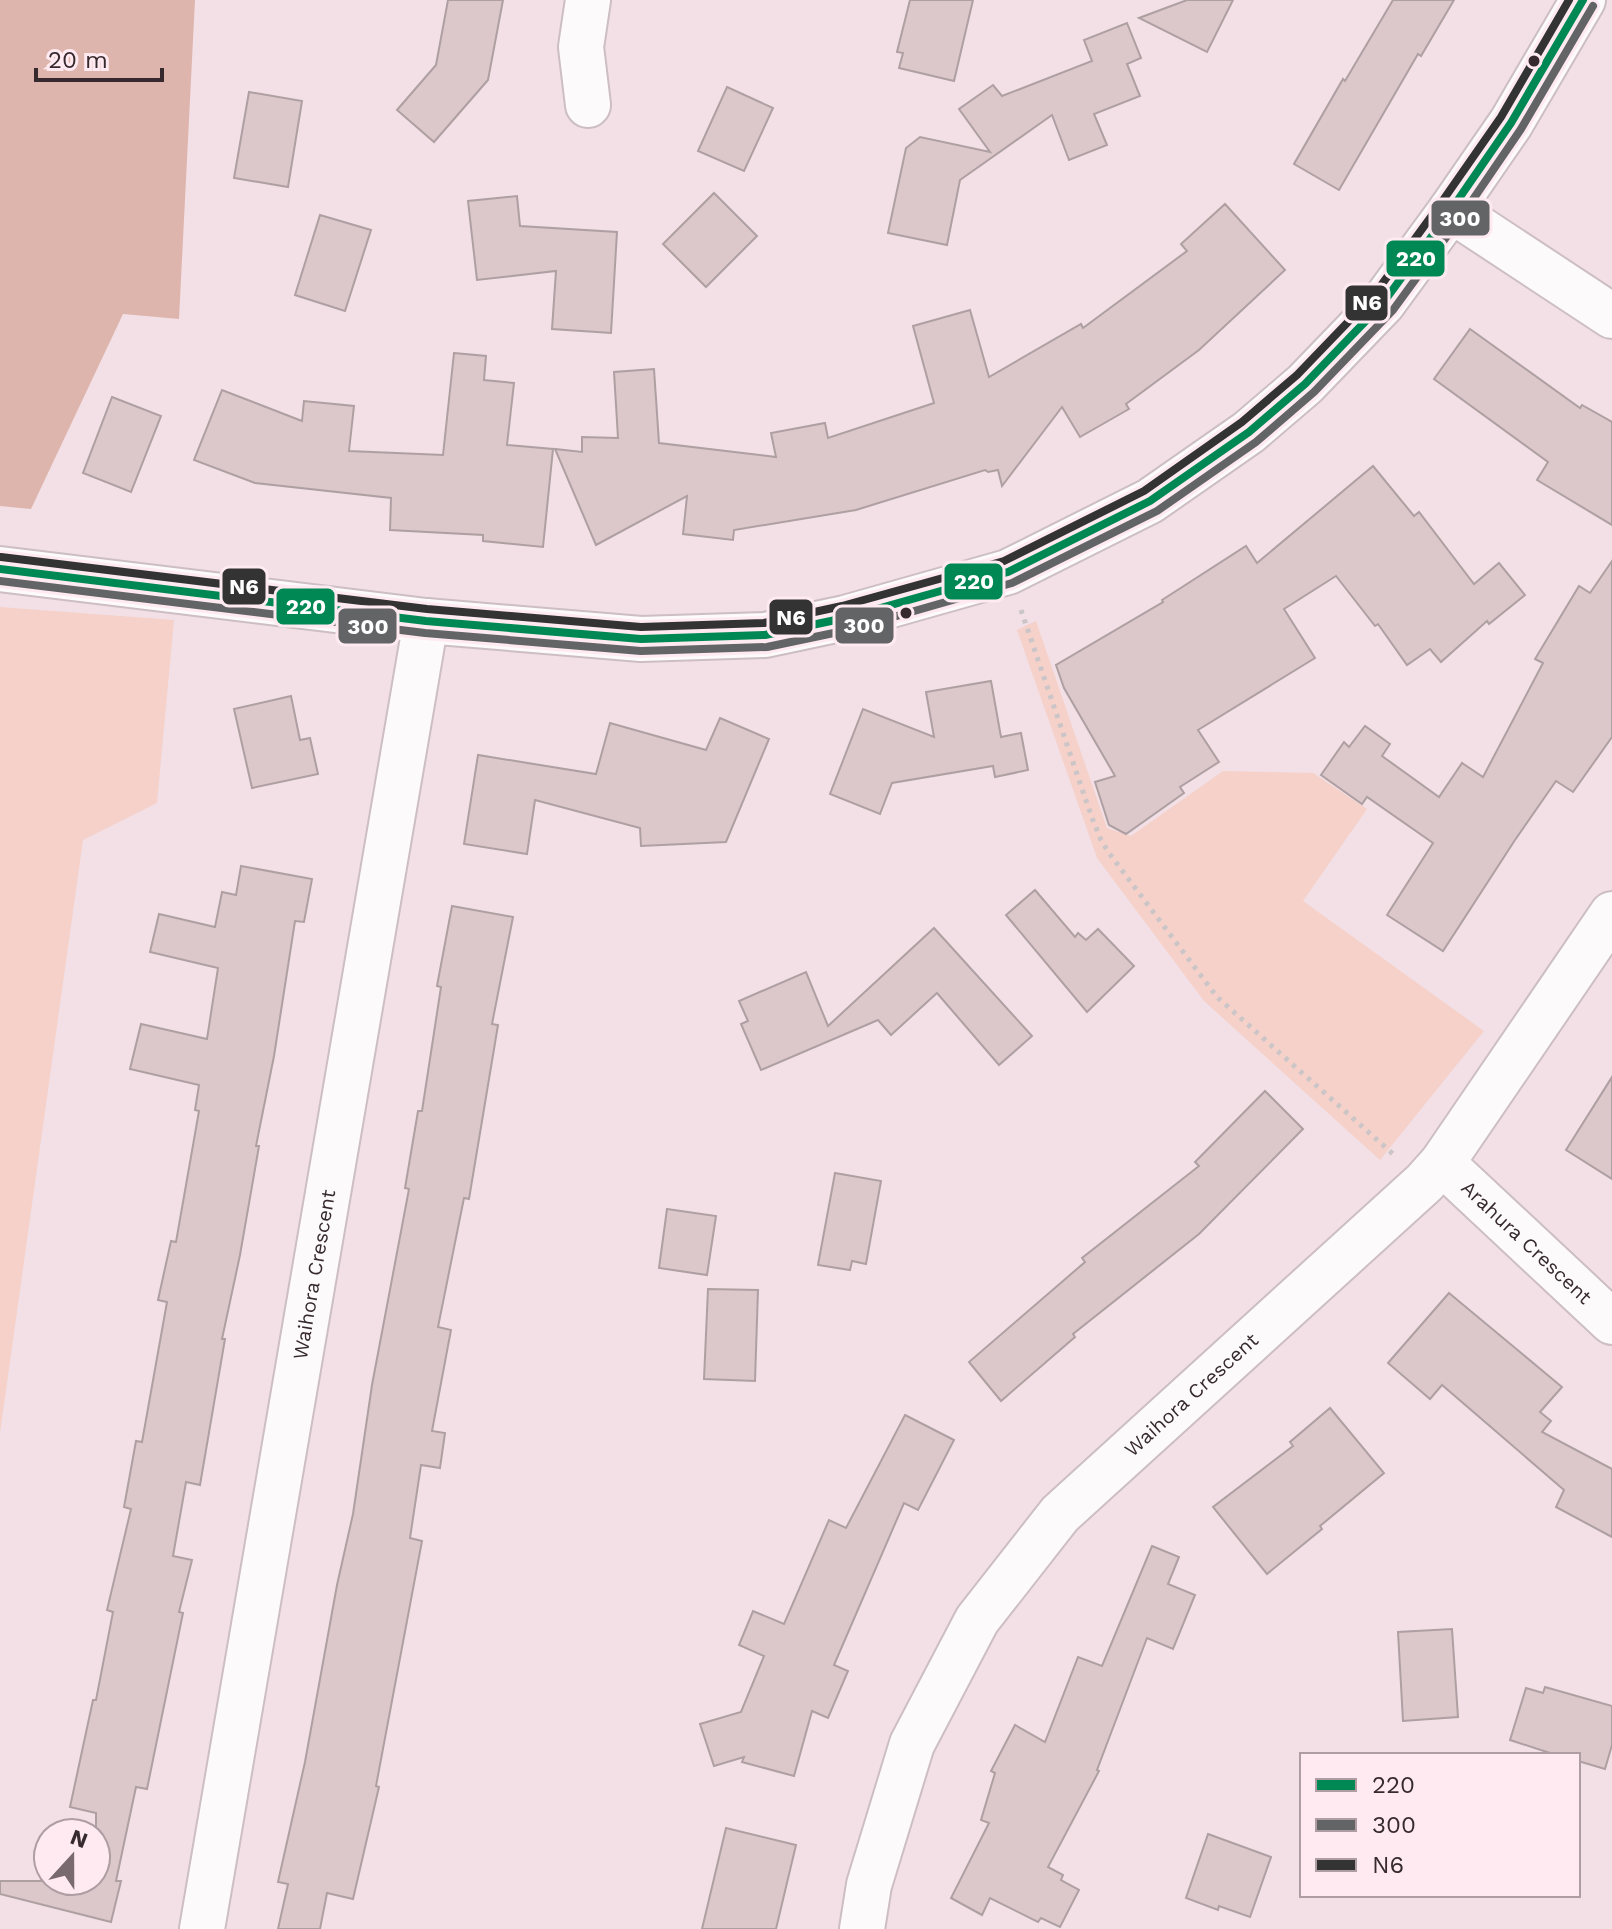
<svg xmlns="http://www.w3.org/2000/svg" width="1612" height="1929" viewBox="0 0 1612 1929" font-family="'Work Sans',sans-serif">
<rect width="100%" height="100%" fill="#f2e0e6"/>
<g fill="#f5d1c9">
<polygon points="0,607 174,620 157,803 83,840 0,1433"/>
<polygon points="1036,621 1107,828 1131,836 1223,771 1313,773 1367,809 1303,901 1484,1031 1380,1160 1204,1001 1097,858 1017,630"/>
</g>
<polygon fill="#deb5ac" points="0,0 195,0 179,319 123,314 31,509 0,506"/>
<g fill="#dcc7ca" stroke="#aea0a2" stroke-width="2">
<polygon points="448,0 503,0 488,80 434,142 397,110 436,65"/>
<polygon points="910,0 973,0 954,81 899,68 903,53 897,52"/>
<polygon points="1187,0 1233,0 1207,52 1139,18"/>
<polygon points="1393,0 1454,0 1421,56 1418,54 1339,190 1294,164 1343,79 1345,81"/>
<polygon points="1127,23 1141,58 1127,64 1140,96 1094,114 1107,145 1069,160 1052,115 960,180 947,245 888,233 906,148 920,137 990,152 959,109 993,85 1002,96 1092,61 1084,40"/>
<polygon points="727,87 773,108 744,171 698,151"/>
<polygon points="249,92 302,101 288,187 234,178"/>
<polygon points="714,193 757,236 706,287 663,244"/>
<polygon points="517,196 520,226 617,232 611,333 552,329 556,271 477,280 468,201"/>
<polygon points="1225,204 1285,270 1199,350 1126,404 1129,409 1080,437 1062,407 1002,486 998,470 988,472 985,470 856,510 734,530 733,540 683,534 687,496 596,545 555,449 582,452 582,437 618,438 614,372 654,369 659,443 776,457 771,433 825,423 828,438 934,403 913,326 970,310 989,377 1081,324 1083,328 1187,251 1181,244"/>
<polygon points="320,215 371,230 345,311 295,295"/>
<polygon points="1470,329 1580,408 1582,405 1612,422 1612,525 1537,480 1548,462 1434,379"/>
<polygon points="454,353 486,356 484,380 514,383 507,445 553,449 543,547 483,541 483,535 390,530 391,498 255,483 194,460 222,390 302,421 304,401 354,406 349,451 443,455"/>
<polygon points="112,397 161,416 131,492 83,473"/>
<polygon points="1373,466 1414,516 1419,512 1474,584 1499,563 1525,595 1489,624 1487,621 1441,662 1430,649 1407,665 1378,624 1375,626 1336,576 1284,609 1315,658 1198,730 1219,762 1180,787 1184,793 1126,834 1109,825 1095,782 1115,776 1064,688 1056,665 1163,602 1162,600 1246,546 1257,563"/>
<polygon points="1612,561 1612,737 1573,792 1556,781 1515,840 1443,951 1387,915 1433,843 1367,797 1362,804 1321,775 1344,742 1349,747 1365,726 1390,744 1382,756 1439,797 1462,763 1483,777 1543,663 1535,659 1579,586 1590,593"/>
<polygon points="991,681 1001,737 1021,733 1028,770 995,777 993,766 892,783 880,814 830,794 863,709 934,737 926,692"/>
<polygon points="291,696 300,740 310,738 318,774 252,788 234,709"/>
<polygon points="720,718 769,739 726,842 641,846 640,828 535,800 527,854 464,844 478,755 596,774 610,723 706,750"/>
<polygon points="241,866 312,879 304,922 295,921 274,1056 256,1146 259,1146 240,1255 222,1339 225,1339 200,1485 186,1482 173,1556 192,1560 179,1612 183,1613 147,1789 136,1787 116,1881 121,1881 111,1922 0,1894 0,1881 96,1881 96,1813 70,1807 93,1700 96,1700 113,1612 107,1610 131,1509 124,1507 136,1441 142,1442 167,1302 158,1300 171,1241 176,1242 199,1111 195,1110 199,1085 130,1069 141,1024 207,1039 218,968 150,952 159,914 215,927 222,892 236,895"/>
<polygon points="1035,890 1075,937 1078,933 1086,940 1098,929 1134,966 1087,1012 1006,915"/>
<polygon points="452,906 513,917 492,1024 498,1025 469,1199 464,1198 438,1327 451,1330 432,1431 445,1433 440,1468 421,1465 410,1538 422,1541 376,1786 379,1787 353,1899 327,1893 320,1929 278,1929 288,1884 278,1882 305,1762 337,1585 353,1514 372,1385 409,1189 405,1188 418,1111 422,1111 441,987 437,986"/>
<polygon points="934,928 1032,1036 999,1065 937,993 891,1035 878,1020 761,1070 741,1024 748,1021 739,1001 806,972 828,1026"/>
<polygon points="1612,1077 1612,1179 1566,1150"/>
<polygon points="1265,1091 1303,1129 1199,1234 1073,1334 1075,1337 1001,1401 969,1362 1085,1262 1082,1258 1199,1166 1195,1162"/>
<polygon points="835,1173 881,1181 866,1264 852,1261 850,1270 818,1265"/>
<polygon points="667,1209 716,1216 707,1275 659,1268"/>
<polygon points="708,1289 758,1290 755,1381 704,1379"/>
<polygon points="1449,1293 1562,1387 1540,1412 1551,1421 1542,1432 1612,1469 1612,1537 1556,1507 1564,1490 1442,1385 1430,1399 1388,1363"/>
<polygon points="1330,1408 1384,1473 1320,1526 1322,1529 1267,1574 1213,1507 1293,1446 1290,1442"/>
<polygon points="905,1415 954,1440 918,1510 904,1503 834,1665 848,1671 828,1718 812,1711 794,1776 742,1762 744,1757 714,1766 700,1724 741,1712 764,1656 739,1645 753,1611 784,1624 829,1520 846,1528"/>
<polygon points="1152,1546 1179,1557 1168,1584 1195,1595 1173,1649 1147,1638 1097,1770 1099,1771 1048,1867 1063,1875 1061,1880 1079,1890 1060,1927 1041,1918 1038,1922 990,1898 982,1915 951,1898 989,1823 981,1820 995,1773 991,1771 1015,1725 1045,1742 1078,1657 1102,1666"/>
<polygon points="1452,1629 1458,1717 1403,1721 1398,1632"/>
<polygon points="1545,1687 1612,1706 1612,1745 1605,1769 1578,1761 1578,1755 1556,1755 1510,1740 1526,1688 1543,1693"/>
<polygon points="726,1828 796,1845 776,1929 702,1929"/>
<polygon points="1208,1834 1271,1857 1250,1917 1219,1906 1218,1910 1186,1898"/>
</g>
<g fill="none" stroke-linecap="round" stroke-linejoin="round">
<defs>
<g id="minor">
<polyline points="588,105 581,47 588,0"/>
<path id="s1" d="M1442 1163 1612 1322"/>
<path id="s2" d="M202 1929 426 621"/>
<path id="s3" d="M862 1929 869 1885 912 1744 977 1620 1060 1514 1424 1183 1442 1163 1612 914"/>
</g>
<polyline id="tertiary" points="1451,210 1612,316"/>
<polyline id="secondary" points="0,569 426,621 641,639 765,635 845,618 1008,572 1150,501 1249,432 1305,384 1383,303 1451,210 1511,123 1583,0"/>
</defs>
<use href="#minor" stroke="#ccbec2" stroke-width="48"/>
<use href="#tertiary" stroke="#ccbec2" stroke-width="48"/>
<use href="#secondary" stroke="#ccbec2" stroke-width="48"/>
<polyline stroke="#cbc5c8" stroke-width="5" stroke-dasharray="4 6" stroke-linecap="butt" points="1021,610 1092,818 1101,840 1109,853 1217,997 1393,1154"/>
<use href="#minor" stroke="#fdfafb" stroke-width="44"/>
<use href="#tertiary" stroke="#fdfafb" stroke-width="44"/>
<use href="#secondary" stroke="#fdfafb" stroke-width="44"/>
<defs>
<polyline id="bus-1" points="0,569 426,621 641,639 765,635 845,618 1008,572 1150,501 1249,432 1305,384 1383,303 1451,210 1511,123 1583,0"/>
<polyline id="bus-2" points="0,581 425,633 641,651 767,647 848,630 1012,583 1157,511 1256,442 1314,392 1393,310 1461,217 1521,129 1593,6"/>
<polyline id="bus-3" points="1,557 427,609 641,627 764,623 842,606 1004,561 1144,491 1242,422 1297,375 1374,295 1441,203 1501,117 1569,0"/>
</defs>
<use href="#bus-1" stroke="#feeaf0" stroke-width="14"/>
<use href="#bus-2" stroke="#feeaf0" stroke-width="14"/>
<use href="#bus-3" stroke="#feeaf0" stroke-width="14"/>
<use href="#bus-1" stroke="#008854" stroke-width="8"/>
<use href="#bus-2" stroke="#636466" stroke-width="8"/>
<use href="#bus-3" stroke="#333" stroke-width="8"/>
</g>
<g fill="#362a2e" stroke="#feeaf0" stroke-width="3">
<circle cx="1534" cy="61" r="7"/>
<circle cx="906" cy="613" r="7"/>
</g>
<g text-anchor="middle" dominant-baseline="central" stroke-width="6" stroke-linejoin="round" paint-order="stroke">
<g font-size="20" fill="#362a2e" stroke="#feeaf0">
<text stroke="none"><textPath href="#s1" startOffset="116">Arahura Crescent</textPath></text>
<text stroke="none"><textPath href="#s2" startOffset="664">Waihora Crescent</textPath></text>
<text stroke="none"><textPath href="#s3" startOffset="644">Waihora Crescent</textPath></text>
</g>
</g>
<g stroke="#feeaf0" stroke-width="3">
<rect x="1430" y="199" width="61" height="38" rx="8" fill="#636466"/>
<rect x="1385" y="239" width="61" height="39" rx="8" fill="#008854"/>
<rect x="1344" y="284" width="45" height="38" rx="8" fill="#333"/>
<rect x="943" y="562" width="61" height="39" rx="8" fill="#008854"/>
<rect x="221" y="567" width="46" height="39" rx="8" fill="#333"/>
<rect x="275" y="587" width="61" height="39" rx="8" fill="#008854"/>
<rect x="768" y="598" width="46" height="38" rx="8" fill="#333"/>
<rect x="834" y="606" width="61" height="39" rx="8" fill="#636466"/>
<rect x="337" y="607" width="61" height="38" rx="8" fill="#636466"/>
</g>
<g font-size="22" text-anchor="middle" font-weight="bold" fill="#fff">
<text x="1460" y="226">300</text>
<text x="1416" y="266">220</text>
<text x="1367" y="310">N6</text>
<text x="974" y="589">220</text>
<text x="244" y="594">N6</text>
<text x="306" y="614">220</text>
<text x="791" y="625">N6</text>
<text x="864" y="633">300</text>
<text x="368" y="634">300</text>
</g>
<rect x="1300" y="1753" width="280" height="144" fill="#feeaf0" stroke="#ae9da2" stroke-width="2"/>
<rect x="1316" y="1779" width="40" height="12" fill="#008854" stroke="#ae9da2" stroke-width="2"/>
<text x="1372" y="1793" font-size="24" fill="#362a2e">220</text>
<rect x="1316" y="1819" width="40" height="12" fill="#636466" stroke="#ae9da2" stroke-width="2"/>
<text x="1372" y="1833" font-size="24" fill="#362a2e">300</text>
<rect x="1316" y="1859" width="40" height="12" fill="#333333" stroke="#ae9da2" stroke-width="2"/>
<text x="1372" y="1873" font-size="24" fill="#362a2e">N6</text>
<g transform="translate(72 1857) rotate(21)"><circle r="38" fill="#feeaf0" stroke="#ae9da2" stroke-width="2"/>
<path d="M0-6L14 30L0 20L-14 30Z" fill="#786a6e"/>
<text y="-12" font-size="22" font-weight="bold" text-anchor="middle" fill="#362a2e">N</text>
</g>
<path d="M36 68v12h126v-12" fill="none" stroke="#362a2e" stroke-width="4"/>
<text x="48" y="68" font-size="24" fill="#362a2e" stroke="#feeaf0" stroke-width="6" paint-order="stroke">20 m</text>
</svg>
